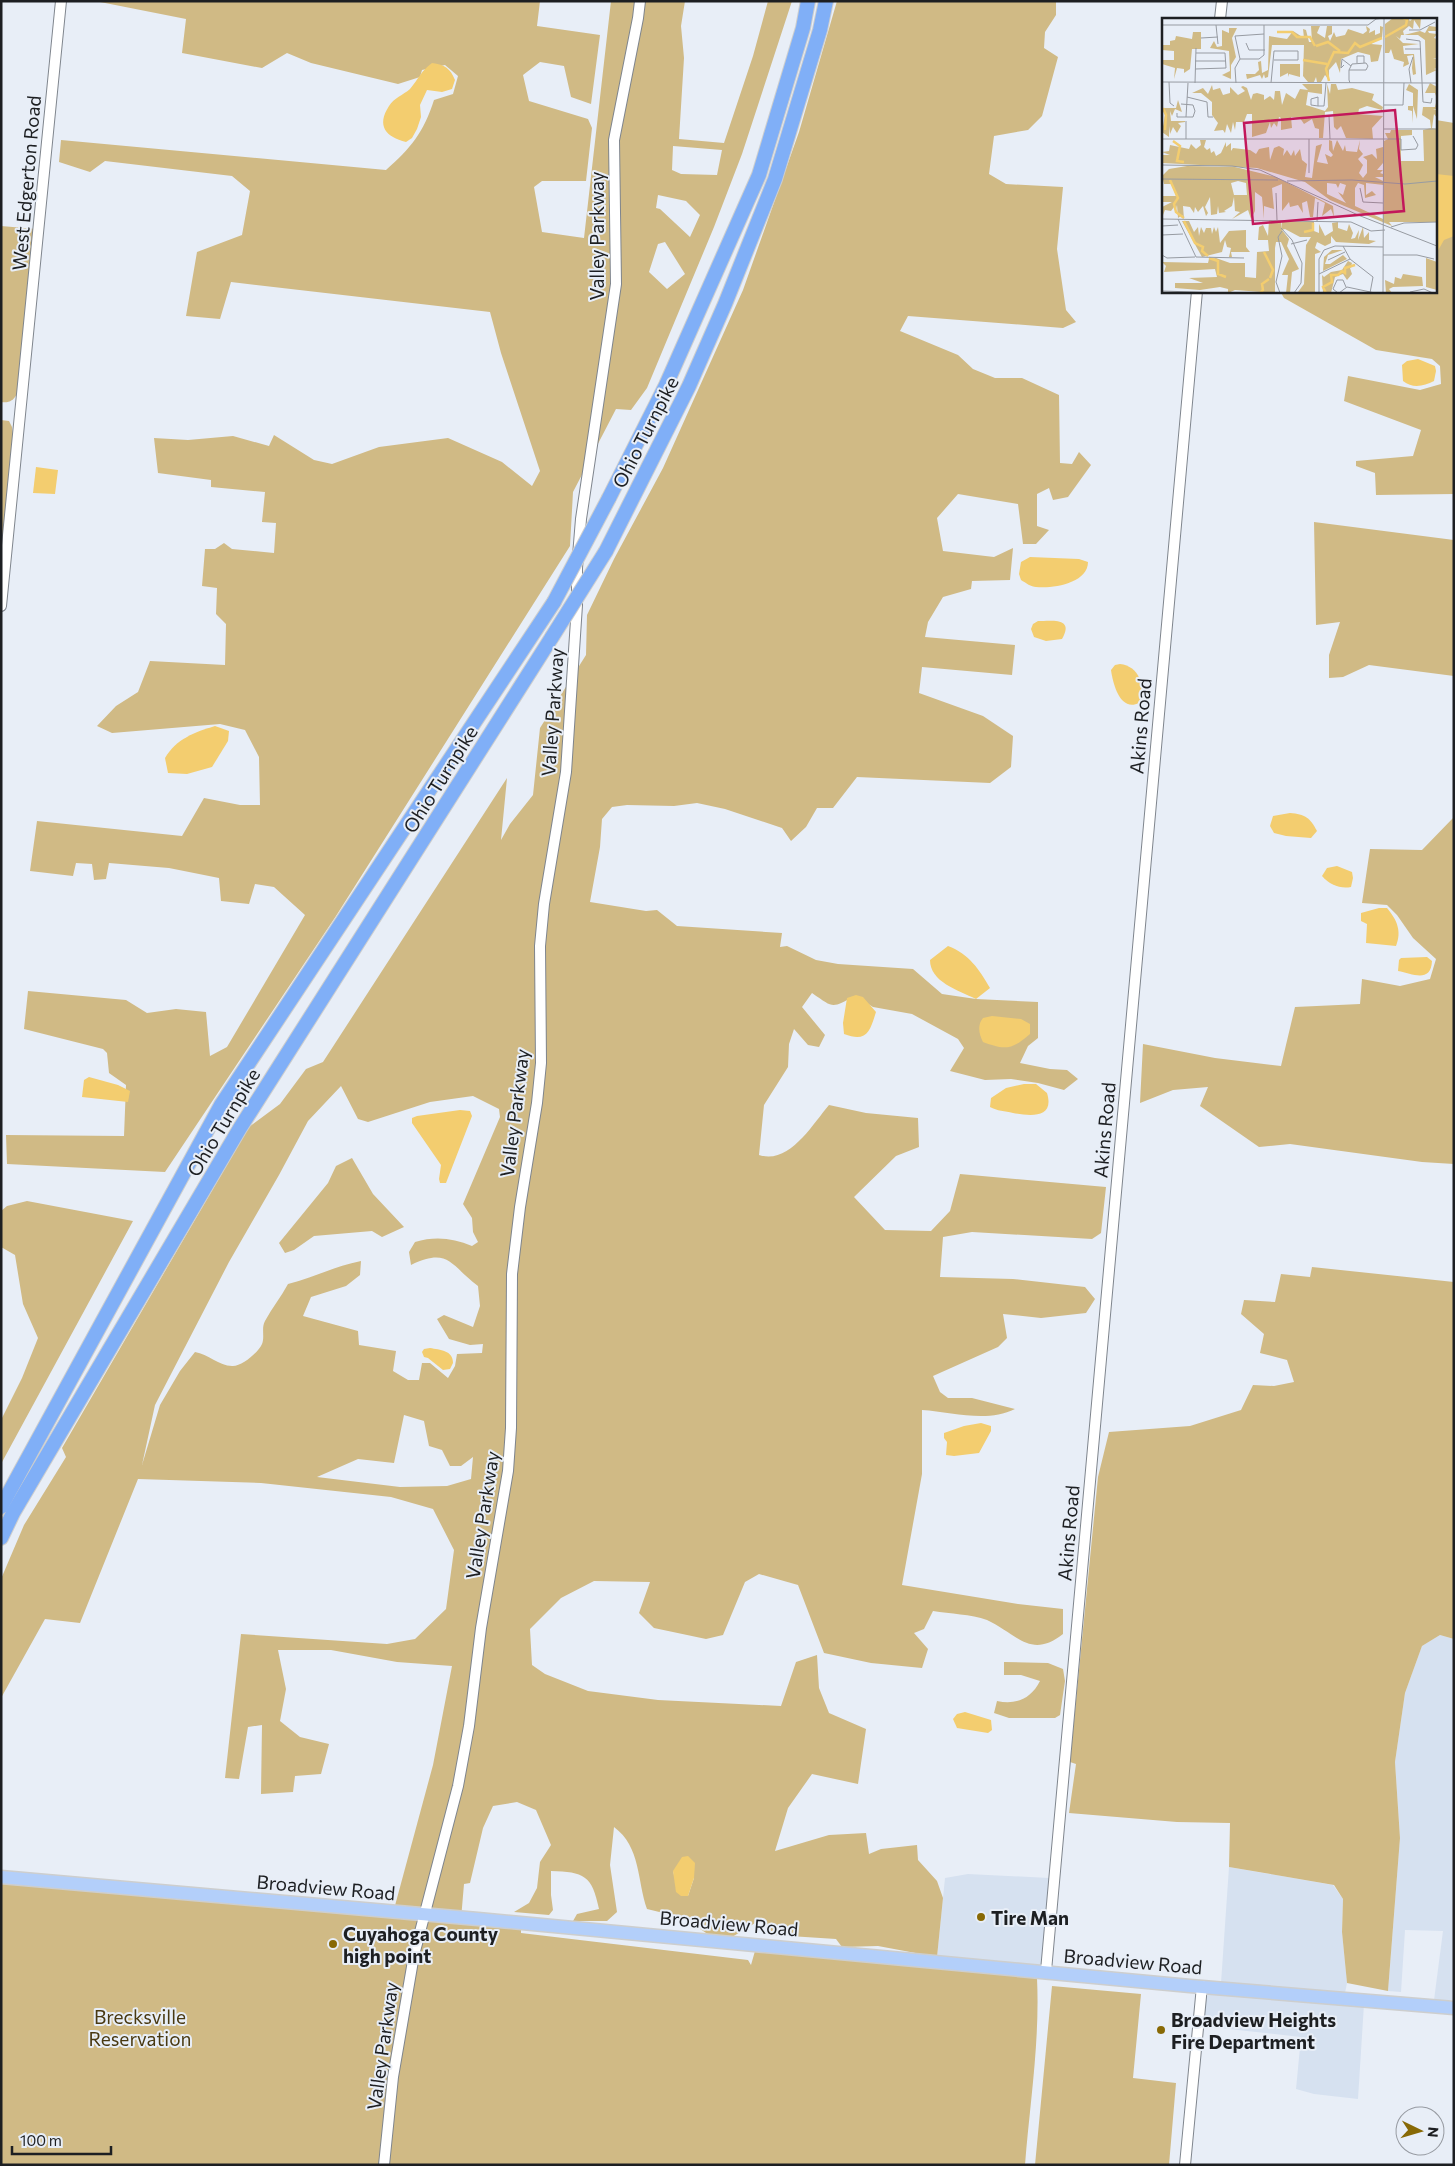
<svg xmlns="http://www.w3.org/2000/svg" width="1455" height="2166" viewBox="0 0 1455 2166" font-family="Commissioner,sans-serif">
<rect width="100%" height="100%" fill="#e8eef7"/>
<g fill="#d6e1f0">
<polygon points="1440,1635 1454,1639 1454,2000 1434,2000 1443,1931 1405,1930 1401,1992 1388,1991 1400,1838 1395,1762 1405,1693 1422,1646"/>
<polygon points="1229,1867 1333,1885 1343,1899 1342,1932 1347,1983 1345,1993 1221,1983"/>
<polygon points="968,1874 1049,1878 1044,1950 1041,1965 1031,1966 937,1957 945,1878"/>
<polygon points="1211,1993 1364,2004 1358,2099 1314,2094 1296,2089 1301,2037 1202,2026 1205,1998"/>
</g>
<g fill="#d0ba85" fill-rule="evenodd">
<path d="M95 1H540L537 26 600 35 591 104 571 97 564 66 540 62 523 75 529 101 588 119 592 128 586 181H542L534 187 542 232 584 238 611 1H685L681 26 684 58 679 139 724 143 753 56 768 1H792L742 154 714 227 647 388 631 410 616 409 573 492 570 546 336 916 165 1172 7 1164 6 1135 124 1136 126 1085 109 1073 107 1053 103 1049 24 1029 28 991 126 1000 147 1013 176 1009 206 1012 210 1056 227 1047 305 915 274 887 255 884 249 904 221 901 219 878 169 868 109 863 106 879 94 880 92 864 76 863 73 876 30 871 37 821 182 836 204 798 240 805H260L259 757 245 730 220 724 112 733 97 726 116 706 138 692 150 661 225 665 226 624 216 614 217 588 202 586 205 549H215L224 543 232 549 274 553 276 523 262 522 265 492 211 487V480L158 473 154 438 188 440 233 436 269 446 274 435 314 460 332 464 379 447 448 438 502 462 532 486 540 471 501 353 490 312 231 282 220 319 186 316 197 252 242 235 250 191 232 176 105 161 90 172 59 162 61 140 386 170C410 149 424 132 434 100L453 94 458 76 445 65 422 70 420 77 398 84 311 63 287 53 262 68 182 53 186 19ZM673 146 722 150 717 175 681 174 672 170ZM658 195 686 201 700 215 690 237 660 209 656 208ZM665 242 685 274 667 289 649 272 658 244Z"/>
<path d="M837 1H1056V15L1045 32 1044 48 1058 57 1042 116 1028 130 994 136 989 174 1006 184 1063 187 1057 249 1066 310 1076 322 1063 328 908 316 900 331 958 355 973 369 995 378H1022L1059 395 1060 463 1072 464 1079 452 1091 465 1068 497 1053 500 1049 488 1037 494V526L1049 530 1036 544H1023L1018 504 958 494 937 518 943 551 994 557 1013 548 1010 580 972 581 971 589 943 597 928 622 925 637 1015 645 1012 675 922 667 919 693 983 716 1013 736 1011 767 990 783 857 777 833 808H817L806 827 791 841 782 828 725 809 697 803 674 806 627 805 612 807 602 819 600 847 590 902 646 911 657 910 677 926 782 933 780 947 787 946 816 960 838 964 913 969 942 994 976 999 1038 1002V1038L1028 1046 1020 1063 1050 1069 1067 1070 1078 1079 1064 1090 1038 1083 1011 1079 985 1080 950 1071 964 1048 958 1039 912 1014 873 1007 855 996C831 1008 835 1009 812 993L802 1007 825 1035 819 1047 808 1045 794 1029 789 1044 788 1067 764 1105 759 1155C789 1165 812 1125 829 1105L866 1113 918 1118 919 1147 896 1156 854 1197 885 1230 931 1231 950 1211 960 1174 1106 1187 1101 1233 1092 1239 972 1232 943 1237 940 1277 1013 1279 1085 1287 1095 1299 1086 1313 1041 1318 1003 1314 1007 1338 998 1347 933 1376 940 1392 948 1398H972L1015 1409C987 1423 952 1412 922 1410V1474L902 1585 1018 1604 1063 1609V1634C1030 1660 1016 1633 987 1620 971 1614 950 1614 933 1611L924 1629 914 1633 928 1649 922 1668 871 1663 824 1653 798 1585 759 1574 745 1582 723 1635 706 1639 654 1628 639 1613 650 1582 594 1581 561 1598 530 1629 532 1665 545 1674 588 1691 658 1700 781 1706 796 1662 817 1655 819 1688 829 1713 866 1729 858 1784 812 1774 788 1808 775 1851 829 1835 866 1833 869 1854 881 1849 917 1845 918 1860 937 1881 943 1898 937 1957 878 1946 842 1947 836 1939 774 1935 760 1920 732 1937 709 1935 684 1918 647 1909C637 1881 641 1847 614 1827L610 1865 617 1912 607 1921H573L577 1914 599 1909C592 1875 584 1872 551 1871V1895L553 1910 549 1915 514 1912 529 1903 537 1888 540 1862 551 1845 536 1810 517 1802 493 1806 483 1828 470 1883 464 1884 461 1919 521 1924V1933L748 1960 751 1965 755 1951 1037 1978C1040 2041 1030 2102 1025 2165H1V1877L393 1913 433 1765 452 1666 397 1662 331 1650H278L286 1689 280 1721 300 1737 329 1744 321 1774 295 1776 293 1792 261 1794 262 1725 248 1727 239 1779 225 1778 241 1634 387 1644 415 1639 446 1609 454 1550 433 1509 391 1497 261 1483 138 1479 80 1623 45 1619 1 1698V1579L24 1525 66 1457 62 1448 249 1127 280 1104 306 1069 323 1062 507 778 501 840 510 824 533 795 540 728 586 655 587 615 614 559 663 468 743 290 799 132ZM341 1086 358 1119 368 1122 430 1102 473 1096 499 1109 500 1117 463 1204 472 1218 473 1232 478 1242 472 1246C453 1238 435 1236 415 1242L409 1252 411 1265C449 1247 450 1265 478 1286L480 1306 473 1327 444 1315 437 1319 449 1339 470 1345 483 1344 482 1353 457 1354 455 1366 448 1378 430 1363H422L419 1380H408L393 1371 396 1351 359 1345 358 1331 303 1316 311 1297 346 1286 360 1275 361 1261C335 1266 313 1278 288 1284 281 1297 272 1308 265 1321 261 1328 265 1337 262 1344 258 1353 241 1367 232 1366 219 1366 208 1354 195 1352L180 1371 160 1405 142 1465 155 1405 229 1262 279 1175 308 1121ZM404 1415 424 1421 429 1446 442 1450 450 1466H461L473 1457 471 1479 447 1486 400 1487 317 1477 358 1459 394 1463ZM673 1871 694 1878 688 1896 674 1875Z"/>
<polygon points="1436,120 1454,123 1454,494 1376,495 1375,473 1356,466 1356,461 1413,456 1421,430 1344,401 1348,376 1420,390 1441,384 1440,366 1432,359 1376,350 1284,298 1280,291 1436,291"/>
<path d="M1 226 36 229 17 394C13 401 9 403 1 402Z"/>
<polygon points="1,420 9,421 12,427 13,436 1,575"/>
<polygon points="1314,522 1454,540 1454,676 1369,665 1343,677 1329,678 1329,655 1340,622 1316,625"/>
<polygon points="1454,817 1454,1164 1422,1162 1290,1144 1259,1147 1200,1106 1208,1087 1173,1090 1140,1103 1143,1044 1215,1058 1281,1066 1295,1007 1360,1004 1362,979 1400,986 1430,979 1436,959 1413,938 1397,915 1387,905 1362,903 1370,849 1422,850"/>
<polygon points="352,1158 373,1194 404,1227 382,1237 372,1231 314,1236 294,1250 285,1253 279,1243 328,1183 336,1166"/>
<polygon points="27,1201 133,1221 1,1464 1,1420 22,1378 38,1338 23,1304 15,1255 1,1247 1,1211 7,1206"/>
<polygon points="1312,1267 1454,1282 1454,1639 1440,1635 1422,1646 1405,1693 1395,1762 1400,1838 1388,1991 1347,1983 1342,1932 1343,1899 1334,1885 1229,1867 1230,1823 1177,1822 1069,1813 1076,1764 1070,1762 1098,1477 1109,1432 1190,1426 1241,1410 1253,1385 1274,1386 1294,1382 1287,1360 1260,1353 1264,1334 1241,1314 1244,1300 1275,1302 1281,1274 1310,1277"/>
<path d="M1004 1662 1048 1663 1063 1669 1065 1681 1060 1715 1055 1718H1009L994 1713 997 1701C1016 1705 1031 1699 1040 1681L1021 1675H1004Z"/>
<polygon points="1052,1986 1141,1994 1133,2078 1176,2083 1169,2165 1035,2165"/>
</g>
<g fill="#f3cd6f">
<path d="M432 63C445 65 450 68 455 80L452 89 442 92 427 90 420 105 421 117 417 129 412 138 406 142C386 137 376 126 389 106 394 98 403 95 410 89 419 78 421 71 432 63Z"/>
<polygon points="1436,174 1454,176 1454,236 1444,240 1436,254"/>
<path d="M1418 359 1435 366 1436 371 1434 381C1424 386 1413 389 1403 381L1402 365 1407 361Z"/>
<polygon points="36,467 58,470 55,494 33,493"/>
<path d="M1030 557 1079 559 1088 562C1088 583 1053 589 1036 587 1031 587 1026 583 1021 580L1019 574 1021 562Z"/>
<path d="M1038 621C1051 621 1075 617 1062 639L1046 641 1034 637 1031 629 1033 624Z"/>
<path d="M1120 664C1139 666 1146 686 1139 703 1120 712 1113 684 1111 670L1115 665Z"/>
<path d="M215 726 229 731 228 741 212 767 187 774 168 773 165 758C176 739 195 732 215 726Z"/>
<path d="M1290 813C1305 814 1310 818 1317 831L1311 838 1286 836 1274 833 1270 826 1273 816Z"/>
<path d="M1337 866 1352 872 1353 878 1351 887C1340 889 1330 885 1322 876L1327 868Z"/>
<path d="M1379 908H1387C1397 920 1402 931 1396 946L1366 943 1367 924 1361 921V913Z"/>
<path d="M948 946C969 954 979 969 990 988L976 999C958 990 930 982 930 960Z"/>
<path d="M1427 957 1432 961C1431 983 1413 974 1398 971L1399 960 1401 958Z"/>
<path d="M856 995 863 997 876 1012C870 1031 867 1043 844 1034L843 1023 847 998Z"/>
<path d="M992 1016 1021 1019 1030 1024V1034C1012 1050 1004 1050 983 1042 979 1034 977 1025 983 1018Z"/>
<polygon points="89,1077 118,1085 130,1091 128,1102 82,1097 84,1080"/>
<path d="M1024 1084H1036L1047 1093C1055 1119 1030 1116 1013 1113 1005 1111 997 1111 990 1107L991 1098 1006 1088Z"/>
<polygon points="460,1110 470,1111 472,1116 446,1183 440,1183 439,1179 441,1165 412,1123 412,1118 417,1116"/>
<path d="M430 1348C440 1350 453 1350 453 1363L450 1369 443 1370 428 1358 424 1357 422 1352 424 1349Z"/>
<polygon points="981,1423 991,1426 991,1431 979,1453 954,1456 946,1455 947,1442 944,1438 944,1433 964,1426"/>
<polygon points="965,1712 991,1720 992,1730 988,1733 957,1728 953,1719 957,1714"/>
<polygon points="688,1856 695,1863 694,1878 688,1896 681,1896 676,1892 673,1871 682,1857"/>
</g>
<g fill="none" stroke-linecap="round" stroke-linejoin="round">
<defs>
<g id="tertiary">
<polyline points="1220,19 1222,1"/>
<polyline points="1,606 61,1"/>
<polyline points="1046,1971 1197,291"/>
<polyline points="384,2165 393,2077 414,1955 458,1786 469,1726 481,1628 508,1471 511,1428 512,1274 520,1207 537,1103 541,1063 540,946 544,904 566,772 577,605 577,568 581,519 616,284 614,140 638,18 640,1"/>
<polyline points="1185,2165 1202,1986"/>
</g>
<polyline id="primary" points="1,1877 478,1919 1190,1986 1454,2008"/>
<g id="motorway">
<polyline points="609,498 666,385 759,175 803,28 808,1"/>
<polyline points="606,551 689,386 725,304 775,179 820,30 826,1"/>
<polyline points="1,1507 221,1105 554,602"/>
<polyline points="1,1538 13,1513 240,1128 552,637"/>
</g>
</defs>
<use href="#tertiary" stroke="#7f858d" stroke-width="12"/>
<use href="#primary" stroke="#cdcece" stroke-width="15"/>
<use href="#motorway" stroke="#cdcece" stroke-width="16"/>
<use href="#tertiary" stroke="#fff" stroke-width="10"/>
<use href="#primary" stroke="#b3cffa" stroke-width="12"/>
<use href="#motorway" stroke="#80aff7" stroke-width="14"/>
<defs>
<g id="motorway-bridge">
<polyline points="554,602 609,498"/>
<polyline points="552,637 606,551"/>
</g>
</defs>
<use href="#motorway-bridge" stroke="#cdcece" stroke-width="16" stroke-linecap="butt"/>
<use href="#motorway-bridge" stroke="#80aff7" stroke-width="14"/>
</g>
<g fill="#886905" stroke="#e8eef7" stroke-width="2">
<circle cx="981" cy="1917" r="5"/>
<circle cx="333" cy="1944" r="5"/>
<circle cx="1161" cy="2030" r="5"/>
</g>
<g text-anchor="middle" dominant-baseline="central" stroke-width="4" stroke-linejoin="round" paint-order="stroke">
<g font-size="19" fill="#1d1f22" stroke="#e8eef7">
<text transform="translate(26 183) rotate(-85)">West Edgerton Road</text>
<text transform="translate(596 236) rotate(-90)">Valley Parkway</text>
<text transform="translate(645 432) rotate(-63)">Ohio Turnpike</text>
<text transform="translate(552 712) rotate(-86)">Valley Parkway</text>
<text transform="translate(1140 726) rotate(-85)">Akins Road</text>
<text transform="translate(440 779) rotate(-58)">Ohio Turnpike</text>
<text transform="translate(514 1113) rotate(-83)">Valley Parkway</text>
<text transform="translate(223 1122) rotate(-59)">Ohio Turnpike</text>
<text transform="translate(1104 1130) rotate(-85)">Akins Road</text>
<text transform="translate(482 1515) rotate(-81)">Valley Parkway</text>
<text transform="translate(1068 1533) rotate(-85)">Akins Road</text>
<text transform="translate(326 1887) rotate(5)">Broadview Road</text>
<text transform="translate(729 1923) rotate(5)">Broadview Road</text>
<text transform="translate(1133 1961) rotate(5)">Broadview Road</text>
<text transform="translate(382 2046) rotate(-82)">Valley Parkway</text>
</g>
<g font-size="19" font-weight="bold" fill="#1d1f22" stroke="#e8eef7" text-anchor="start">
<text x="991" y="1917">Tire Man</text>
<text x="343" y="1933">Cuyahoga County<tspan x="343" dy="22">high point</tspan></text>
<text x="1171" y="2019">Broadview Heights<tspan x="1171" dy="22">Fire Department</tspan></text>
</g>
<g font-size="19" fill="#493911" stroke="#e8eef7">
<text x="140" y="2016">Brecksville<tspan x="140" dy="22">Reservation</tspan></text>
</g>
</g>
<g transform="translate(1162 18)">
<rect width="275" height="275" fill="#e8eef7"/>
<path d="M231 0H246L248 3 251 0H259L258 11 252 2 251 11 247 8 241 13 242 17 258 13 263 15 267 8 275 9 274 13H266L267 15 275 16 272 20 275 21V40L271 41H275V50L272 51 275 52 264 57 263 22 256 17H239L238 21 234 18 241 25 257 26 241 28 242 36H252L254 56 251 57 250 50 251 37 245 38 247 46 241 49 242 44 232 41 229 31 227 35H223V6ZM149 8H158L155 15 163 20 165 8H170V16L166 18 168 23 172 14 174 19 183 17 186 11 201 16 205 13 204 8 208 11 207 15 213 12V17L218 15V8L221 9 220 20 209 26 220 27 216 43 209 44 208 37 196 34 179 41 178 55 174 44 167 52V62L163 57 159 64H155L154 59 152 64H146L141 58 142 27H110L106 59 103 60 102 56 100 61 98 57 85 61 84 56H93L97 52 96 44 99 43 100 55 106 52 107 18 125 21 131 13 142 20 141 11 144 12 147 24H150ZM67 10H75L70 20 74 39 69 47V61L60 57 68 53 67 33 48 30 52 23 55 29 60 28V12L67 15ZM31 14H39V31H30L28 51 22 55V51L15 50 12 61 13 50 0 46V42H12V33L0 32V27H8V23L13 22 14 18 30 21ZM118 46H138V59L127 56 126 59V55L118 59ZM268 65 275 69V91L271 92H275V100L272 96 270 110 275 111V204H227L230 208 168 182 143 164 95 150 0 145V137H8L0 134 7 133 8 127 27 131 29 126 34 131 39 127 38 122H44L42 129 45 132 48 130 49 135 52 133 54 138 59 135 64 124V129L69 125V133L71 130 88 132 94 136 97 131 107 129 108 142 112 130 117 128 122 131 121 138 125 132 129 138 132 132 133 138 138 131 140 142 145 146 143 159 150 160 154 128 160 126 155 144 166 146 163 136 169 139 171 137 167 132V122L170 123 171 133 175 122 181 133 183 127 184 133 195 134 198 122 197 131 201 136 196 141 201 147 197 155 201 160 205 155V142L201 139 210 136 215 141 214 131 221 129V145L215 152H221L218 155 221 156V159H213L221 163 222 123 226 121 223 115H228L229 112H250V117L239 118V143H262L261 112 269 110 268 102 260 97 261 89H273L275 81 273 75H263ZM165 165 174 166 176 170 178 165 184 167 181 177 176 174 184 185 165 176ZM196 165 202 167 203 180 214 177 210 173 204 177V165L222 167 221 201 193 188V170ZM140 66H160V76L146 74 144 87 163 93 166 89 165 66 168 76 169 66H174L176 72 190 70 212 76 210 82 221 89 220 92 205 88 197 91 196 96 221 98 210 110 211 121 184 120 179 108 175 112 172 109 171 93 163 94 161 120H157V111L153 110 150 101 142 106 138 100 129 99 130 110 119 112V100L117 99 115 109 112 105 109 110 108 104 104 115 90 119V96H85L82 104H74L73 112 71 104 69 115 65 106 63 115 61 112 52 113 56 105 50 97V84L39 75H30L41 70 46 76 50 67 51 72 58 70 61 77 68 75V69L76 77 83 73 79 69 81 68 85 70 89 82 91 76 95 75 102 77V82L108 78 112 82 113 73H118L120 87 124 75 133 81 138 71 146 72ZM247 66 256 72 255 101 251 88V105L250 93 246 92V88H251V75L244 72ZM16 82 20 94 13 91 10 98 8 93 9 103H23V104L16 105 19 108 15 115 11 109 8 116 7 108V119L0 114 3 97 0 90H14ZM25 148 73 149 114 159 171 188 172 199 169 191 160 198 163 185 153 180 151 199H148L145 183 140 185 141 195 136 187 128 189 127 184 120 193V166L110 170 112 191 102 188V201L100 179 93 174V193L89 201 86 192 70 201 78 194 73 193 72 179 70 188 62 193 64 194 57 195 56 188 55 196 49 197 48 179 43 189 46 195 44 198 41 188 36 194 33 189 32 195 28 189 21 188 22 201 20 197 16 200 15 187 14 192 12 189 9 193 3 192 1 197 0 189 10 184H0V178H14L9 163V166H2L0 158 7 151ZM76 163 84 165 85 177H72L69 165ZM107 202 119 203 120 211V204L152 203V213L157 215V206L163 218 171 213 170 205 176 204V210L185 213 187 206 191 215 189 221 193 220 197 212 196 222 201 209 202 220 207 214V222L214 223 217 214 214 223 207 226 174 224 169 218V225L163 228 155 224 153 230 159 234 153 236V275L136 274 142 266 144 227 149 219H138L123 211 120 212 127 221 125 228 137 251 130 254 128 275H124L126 257H120L127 241 119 224H114L113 230V275L73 272 66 275V271L58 269 38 272 13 270V265H41L27 260 55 259 53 251 2 254 4 248 0 244 46 245 47 241 54 240 68 245H83V259L94 260 95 234 107 233 106 222H96L97 209 101 207 106 218ZM20 203H27L32 214 36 209 37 218 39 209 42 215 44 210H49L50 216 52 209 54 214 56 209 58 225 67 213 84 212V229L88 234H69L70 239H67L69 230 65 229 63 222 60 234 40 239ZM170 232H181L166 237 163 246H168L181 237 185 241 161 253 162 239ZM264 240 275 244V272L264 269ZM186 243 190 245 189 248 194 246 188 250 190 256 185 262 181 256 173 259 169 275H161L160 257 162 259 169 254 180 252ZM241 256 260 259 261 268 231 269 227 271 230 275H224L223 262 232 266 233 259 239 261Z" fill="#d0ba85" fill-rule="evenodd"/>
<path fill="none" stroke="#f3cd6f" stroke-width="2.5" d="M115 14H130L135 19H148L153 28M223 19 244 7 245 2 241 0M154 28 166 24 178 33M141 42 165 46M167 63 164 51 172 34 186 35 193 25 198 29 220 20M1 90 4 97 3 112M11 123 18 128 15 143 22 144M8 162 16 180 12 186 14 194 22 200M22 203 33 225 41 229 40 233 46 238M142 214 151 212V205M102 234 111 252 108 260M47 240 56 243V256L64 259M98 275 101 272 100 266 107 261M164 275 161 269 170 264 169 257H176L180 253 183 255V250L193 247"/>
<path fill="none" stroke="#979ba2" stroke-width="1" d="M0 7H206L214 1 222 0M54 7 56 26M247 12H258L273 4M39 20 56 19M244 21 258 23 261 84 269 85 270 80M84 25 87 32H103M243 31H259M78 41H97L102 37V7M33 43H64M195 45V38H202V45M182 47 179 50 180 41 189 48M33 51 64 50 63 35H34M187 52H204L206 48 204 45 190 46 187 52V62L188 65M0 64 275 65M7 64 8 85 12 88M33 65 34 30M74 65 73 50 78 41 73 18 102 16M109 65 112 33H136V42H112M249 65 247 51 251 39M25 79 45 84 46 99H51M19 86 31 87 33 93M222 87H241L242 65M156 88 149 87V81L156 79V88H162L164 65M15 95V99H31L33 93M167 98 168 121M24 99 26 65M24 103V121M222 111H275M0 121H239M239 121V132L254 131 256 127 251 118M0 147 70 148 98 152 196 197 275 228M147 155V121M0 161 116 162M125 163 190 162 243 166 275 163M198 170 201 184 221 185M114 175 115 202M0 201 189 204 209 213 223 212M16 201 34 239 82 240M155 203 156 184M0 208 16 207M229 209 242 205 275 204M119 210 130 222 140 245 139 265 132 275M0 217 21 216M129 226 145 222M181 228 188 241 211 259 208 275M0 237 5 240 33 239M221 237H255L272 241M166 242 183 234M157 256 188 241M0 273 62 275M248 274 262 271 271 275M118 275 114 264 120 238 116 219 120 213M157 275V241L162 232 173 228 221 229M176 275 171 271 175 262H181L184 269M177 275 185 269 213 275M221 275 222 0"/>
<path fill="#c2185b" fill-opacity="0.15" stroke="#c2185b" stroke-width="2.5" d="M233 92 242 193 91 206 82 105Z"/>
<rect width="275" height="275" fill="none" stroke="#1d1f22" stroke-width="2.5"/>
</g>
<rect width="1455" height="2166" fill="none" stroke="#1d1f22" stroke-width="5"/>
<g transform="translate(1420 2131) rotate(95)"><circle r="24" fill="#e8eef7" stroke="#979ba2"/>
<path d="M0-4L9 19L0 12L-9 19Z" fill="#886905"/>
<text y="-8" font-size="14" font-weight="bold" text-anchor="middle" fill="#1d1f22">N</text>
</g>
<path d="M12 2146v8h99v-8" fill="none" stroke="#1d1f22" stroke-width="2.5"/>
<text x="20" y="2146" font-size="15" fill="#1d1f22" stroke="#e8eef7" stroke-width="4" paint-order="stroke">100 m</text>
</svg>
